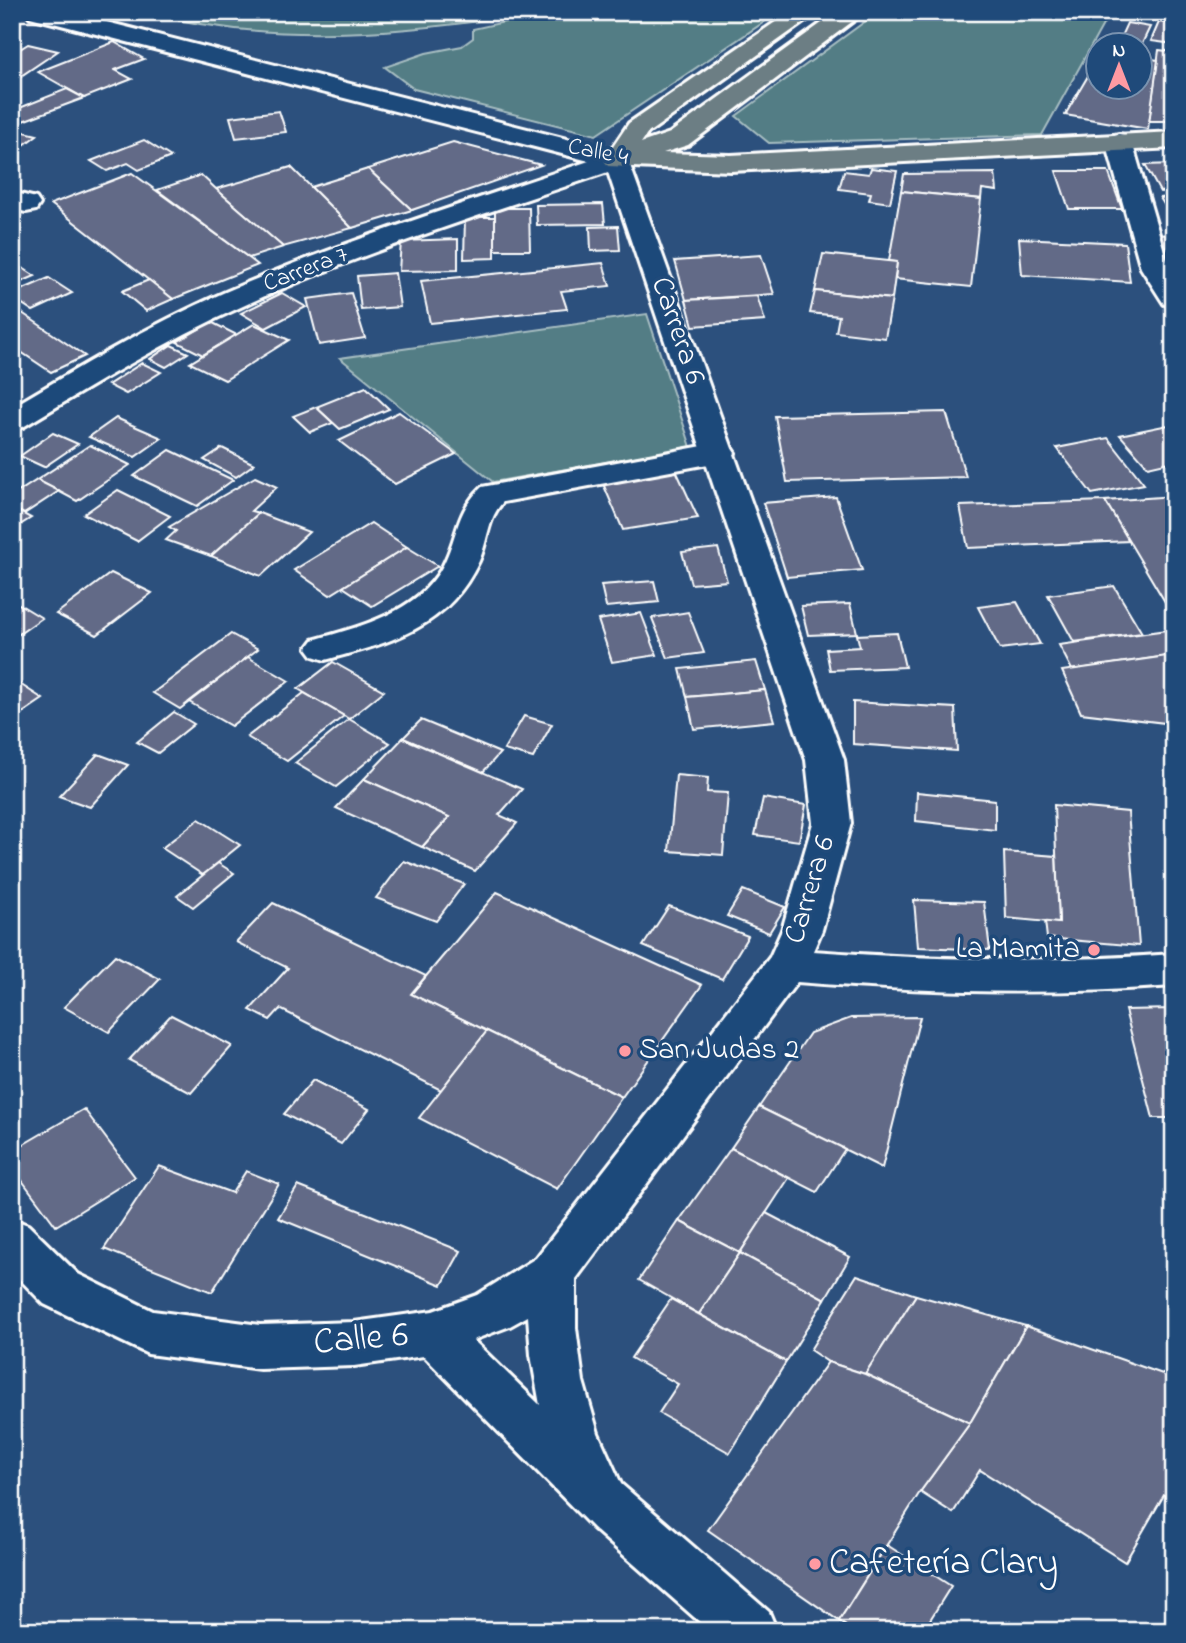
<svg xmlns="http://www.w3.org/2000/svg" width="1186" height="1643" viewBox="0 0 1186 1643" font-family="'Indie Flower',sans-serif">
<rect width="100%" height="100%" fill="#2c507d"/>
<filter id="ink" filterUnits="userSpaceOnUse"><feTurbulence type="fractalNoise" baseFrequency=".0143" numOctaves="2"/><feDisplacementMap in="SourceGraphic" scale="14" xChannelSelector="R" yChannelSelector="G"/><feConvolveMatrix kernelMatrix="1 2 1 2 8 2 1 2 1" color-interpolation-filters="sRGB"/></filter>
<g filter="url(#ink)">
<g fill="#527d85" stroke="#a8bec2" stroke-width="2">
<path d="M144 12H503L507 17C387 35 263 44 144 12Z"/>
<polygon points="513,12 779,12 596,135 414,89 385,67 426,53 462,46 473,38 473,29 518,19"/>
<polygon points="878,12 1110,12 1042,135 769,143 736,116"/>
<polygon points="647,314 691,447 493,482 340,358"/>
</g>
<g fill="#626a87" stroke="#fff" stroke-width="2">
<polygon points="1128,12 1174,12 1174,20"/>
<polygon points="1159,22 1174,25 1174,44 1151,41"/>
<polygon points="1127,23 1150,27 1140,48 1140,46 1117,45"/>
<polygon points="114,42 144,59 115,70 132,79 84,98 38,72"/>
<polygon points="28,44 58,51 12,82 12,54"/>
<polygon points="1159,50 1174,52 1174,121 1149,121"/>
<polygon points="1140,57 1158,60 1148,129 1065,115 1098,59 1098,88 1140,88"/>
<polygon points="67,89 84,98 12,125 12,111"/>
<polygon points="279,111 286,132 236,138 230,117"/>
<polygon points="12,129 37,135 12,154"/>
<polygon points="144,140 171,157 139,170 128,163 107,171 91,161"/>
<polygon points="453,142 541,165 412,210 368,169"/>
<polygon points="1174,164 1174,191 1160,192 1145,165"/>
<polygon points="291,167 352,228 283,247 216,189"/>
<polygon points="871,168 897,171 890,203 869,200 871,193 839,189 844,171 869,174"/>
<polygon points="368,169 412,210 352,228 311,187"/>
<polygon points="1056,171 1108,171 1122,209 1069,209"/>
<polygon points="132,173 249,258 258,265 173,299 51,204"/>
<polygon points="995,173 997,191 982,189 981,199 901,191 904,174"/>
<polygon points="201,175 216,189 283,247 249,258 157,190"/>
<polygon points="901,191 981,199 971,287 895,279 897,262 889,261"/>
<polygon points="1174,197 1174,220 1160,198"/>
<polygon points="603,204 605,224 537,225 536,205"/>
<polygon points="495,208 529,208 530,250 495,250"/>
<polygon points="465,217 495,217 495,258 464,259"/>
<polygon points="618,226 620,250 591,251 590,227"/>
<polygon points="1174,234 1174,261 1158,235"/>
<polygon points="1019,238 1125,243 1130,282 1022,275"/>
<polygon points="458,239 458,270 399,271 401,241"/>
<polygon points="823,254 897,262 892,299 815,291"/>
<polygon points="761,255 774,294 686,300 675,261"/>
<polygon points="12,261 35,276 12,286"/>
<polygon points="603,263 610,286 561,291 567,309 430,323 421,281"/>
<polygon points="395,273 400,307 361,310 357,276"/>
<polygon points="49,278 72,293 33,311 12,297 12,294"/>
<polygon points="149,280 173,299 146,311 122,291"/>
<polygon points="815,291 892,299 885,338 836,332 839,316 810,313"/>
<polygon points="282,293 306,307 266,328 241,313"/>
<polygon points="351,293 365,338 319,345 307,299"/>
<polygon points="757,296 765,321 693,326 686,300"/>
<polygon points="12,306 85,356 51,372 12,346"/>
<polygon points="211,322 237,335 203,355 177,342"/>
<polygon points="254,324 289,340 225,380 190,363"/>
<polygon points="171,345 188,353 166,367 150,359"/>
<polygon points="142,363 161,372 126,394 108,385"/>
<polygon points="366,387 389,409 340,429 316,407"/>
<polygon points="316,407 333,423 310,432 293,416"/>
<polygon points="399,412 456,454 395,484 339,441"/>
<polygon points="946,412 966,477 787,482 775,416"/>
<polygon points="116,418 162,438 135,457 89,437"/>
<polygon points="1168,425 1174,431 1174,461 1148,467 1120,435"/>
<polygon points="53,433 78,444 44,467 20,456"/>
<polygon points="1108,438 1144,484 1092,494 1057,448"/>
<polygon points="90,445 130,465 77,501 37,480"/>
<polygon points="222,448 254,464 236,477 204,460"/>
<polygon points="170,450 233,480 197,506 134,476"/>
<polygon points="675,468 698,518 623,530 601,479"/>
<polygon points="255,477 277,487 251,511 259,513 211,556 166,540 176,531 169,527"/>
<polygon points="37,480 59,491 24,514 12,508 12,496"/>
<polygon points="118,490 170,516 137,541 84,514"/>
<polygon points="1174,496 1174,617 1105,501"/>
<polygon points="836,497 862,570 787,577 763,503"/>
<polygon points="1105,501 1129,541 968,548 960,506"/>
<polygon points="12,508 31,518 12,530"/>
<polygon points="259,513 309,532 261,576 211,556"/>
<polygon points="371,523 407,547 330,595 294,570"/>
<polygon points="407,547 438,566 372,606 343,587"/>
<polygon points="718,548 727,581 691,584 682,552"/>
<polygon points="111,573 152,593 97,635 56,614"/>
<polygon points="654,581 659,602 606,607 601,585"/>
<polygon points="1114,586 1142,633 1074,642 1048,595"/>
<polygon points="1017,602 1040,644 1000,649 978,607"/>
<polygon points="19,604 42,618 12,639 12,608"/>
<polygon points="850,604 857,633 808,635 801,606"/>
<polygon points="688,612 704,653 668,658 652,618"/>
<polygon points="641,613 657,655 612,662 598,620"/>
<polygon points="1174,629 1174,655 1072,670 1059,645"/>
<polygon points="897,633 905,667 830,670 826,649 860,647 857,635"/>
<polygon points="231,634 258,649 180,709 153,693"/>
<polygon points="1174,655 1174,724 1081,713 1062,671"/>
<polygon points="248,657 289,681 231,726 189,702"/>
<polygon points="756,661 765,690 687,697 680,669"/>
<polygon points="333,662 384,691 349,719 298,689"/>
<polygon points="12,679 43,699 12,720"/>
<polygon points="765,690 774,721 694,729 687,697"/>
<polygon points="304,693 344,716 287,761 247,737"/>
<polygon points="853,702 955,708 957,751 853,744"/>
<polygon points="174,712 194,724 158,753 137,742"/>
<polygon points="524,716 552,724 533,758 504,750"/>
<polygon points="349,719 390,743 336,787 295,763"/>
<polygon points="421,720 500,753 483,772 403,738"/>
<polygon points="403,738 522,789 499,815 517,823 475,871 422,847 449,817 364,779"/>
<polygon points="98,754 128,765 90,807 59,796"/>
<polygon points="676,775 708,778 707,792 728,793 723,855 669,851"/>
<polygon points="364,779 449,817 422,847 336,808"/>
<polygon points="917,792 995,800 995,830 916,821"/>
<polygon points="763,798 806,805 799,841 755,835"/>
<polygon points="1054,805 1128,812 1139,946 1047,938 1045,921 1059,923"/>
<polygon points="199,819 240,845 203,875 162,848"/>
<polygon points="1004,852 1056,856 1059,923 1006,918"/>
<polygon points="404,861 464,884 436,921 376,898"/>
<polygon points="218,863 234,873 193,907 177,896"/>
<polygon points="743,890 785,907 769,933 727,916"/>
<polygon points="497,892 702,985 622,1097 411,994"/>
<polygon points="914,900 984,902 990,950 918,947"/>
<polygon points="273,903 426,976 411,994 487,1031 441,1090 280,1009 270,1020 250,1010 288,968 236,942"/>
<polygon points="669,906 748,936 722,979 643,946"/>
<polygon points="115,955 160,979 109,1032 64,1007"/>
<polygon points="1174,1009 1174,1118 1153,1118 1125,1010"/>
<polygon points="171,1015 232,1046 191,1093 129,1060"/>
<polygon points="920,1017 882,1168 759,1107 810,1033 851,1018"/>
<polygon points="487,1031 622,1097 557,1189 419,1118"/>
<polygon points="313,1080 369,1109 341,1144 284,1114"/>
<polygon points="759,1107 845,1149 817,1192 731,1148"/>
<polygon points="84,1109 135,1177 56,1226 12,1167 12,1151"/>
<polygon points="731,1148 789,1178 740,1253 679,1221"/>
<polygon points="159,1166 232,1193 246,1171 279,1184 212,1292 104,1249"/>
<polygon points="298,1186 461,1251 442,1285 278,1218"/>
<polygon points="766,1213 850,1257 825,1299 740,1253"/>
<polygon points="679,1221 740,1253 699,1314 639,1280"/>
<polygon points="740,1253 825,1299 786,1362 699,1314"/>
<polygon points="857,1275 916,1295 865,1374 828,1362 810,1350"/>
<polygon points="916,1295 1026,1326 970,1423 865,1374"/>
<polygon points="671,1299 786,1362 730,1453 659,1413 678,1384 631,1358"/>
<polygon points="1026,1326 1174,1378 1174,1478 1125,1562 980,1470 953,1513 920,1492 970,1423"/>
<polygon points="828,1362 865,1374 970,1423 920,1492 839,1621 708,1530"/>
<polygon points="887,1545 951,1586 923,1631 853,1631 839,1621"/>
</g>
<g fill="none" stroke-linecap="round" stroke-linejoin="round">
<defs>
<g id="minor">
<polygon points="1119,134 1128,136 1132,142 1169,268 1174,275 1174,307 1164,304 1141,268 1106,142 1110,136"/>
<polygon points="12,192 36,198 40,204 36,210 26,212 12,209"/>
<path d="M719 443 730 446 735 453 730 460 503 502C487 519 488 541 479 561 448 628 390 643 325 660L313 656 307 648 313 640C363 626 424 611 446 559 459 530 457 511 482 487Z"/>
</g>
<path id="tertiary" d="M26 12H67L626 154 844 760 851 823 822 930 813 951C934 960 1053 963 1174 954V986C1048 996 923 992 797 982L576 1279V1328L583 1381 598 1433 621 1484 769 1612 777 1631H710L593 1528 424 1356 354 1366 260 1369 148 1354 44 1304 12 1271V1219L28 1225 78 1274 153 1311 260 1325 354 1322 433 1311 477 1295 536 1258 770 957 782 930 813 823 806 760 608 172C485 214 361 252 243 306 166 340 95 384 23 427L12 429V407C81 366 150 325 223 293 342 241 466 203 589 161L30 17ZM528 1316 531 1355 540 1405 473 1340 510 1326Z"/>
<polygon id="primary" points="790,12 818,12 648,133 641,143 670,133 837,12 865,12 688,145 663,153 731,155 1174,132 1174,148 731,171 608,166 604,160 629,123"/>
</defs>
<use href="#minor" stroke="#fff" stroke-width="6"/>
<use href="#tertiary" stroke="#fff" stroke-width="6"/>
<use href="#primary" stroke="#fff" stroke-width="6"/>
<use href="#minor" fill="#1f4a7a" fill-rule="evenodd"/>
<use href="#tertiary" fill="#1f4a7a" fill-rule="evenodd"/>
<use href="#primary" fill="#6c7e84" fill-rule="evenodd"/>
</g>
</g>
<g fill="#ff9aa2" stroke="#1f4a7a" stroke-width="2.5">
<circle cx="1094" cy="950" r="7"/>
<circle cx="625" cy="1051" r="7"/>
<circle cx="815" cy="1564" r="7"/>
</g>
<g text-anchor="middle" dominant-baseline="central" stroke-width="7" stroke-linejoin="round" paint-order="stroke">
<g font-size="24" fill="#fff" stroke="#1f4a7a">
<text transform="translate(598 153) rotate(11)">Calle 4</text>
<text transform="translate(306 270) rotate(-21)">Carrera 7</text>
</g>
<g font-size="30" fill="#fff" stroke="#1f4a7a">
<text transform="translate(677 331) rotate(71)">Carrera 6</text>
<text transform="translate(811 890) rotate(-73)">Carrera 6</text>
</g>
<g font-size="30" fill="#fff" stroke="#1f4a7a" text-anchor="end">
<text x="1080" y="950">La Mamita</text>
<text x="639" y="1051" text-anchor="start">San Judas 2</text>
</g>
<g font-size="37" fill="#fff" stroke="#1f4a7a">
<text transform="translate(361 1340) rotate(-5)">Calle 6</text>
</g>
<g font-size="37" fill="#fff" stroke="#1f4a7a" text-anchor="start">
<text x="829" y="1564">Cafetería Clary</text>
</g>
</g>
<rect width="1186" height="1643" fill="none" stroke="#1f4a7a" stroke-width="42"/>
<rect x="21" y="21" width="1144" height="1601" fill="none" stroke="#fff" stroke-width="2.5" filter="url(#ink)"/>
<g transform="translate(1119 66)"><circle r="33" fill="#1f4a7a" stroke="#7992af" stroke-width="2"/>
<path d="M0-5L12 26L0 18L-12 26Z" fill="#ff9aa2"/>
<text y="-10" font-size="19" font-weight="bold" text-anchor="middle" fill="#ffffff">N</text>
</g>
</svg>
